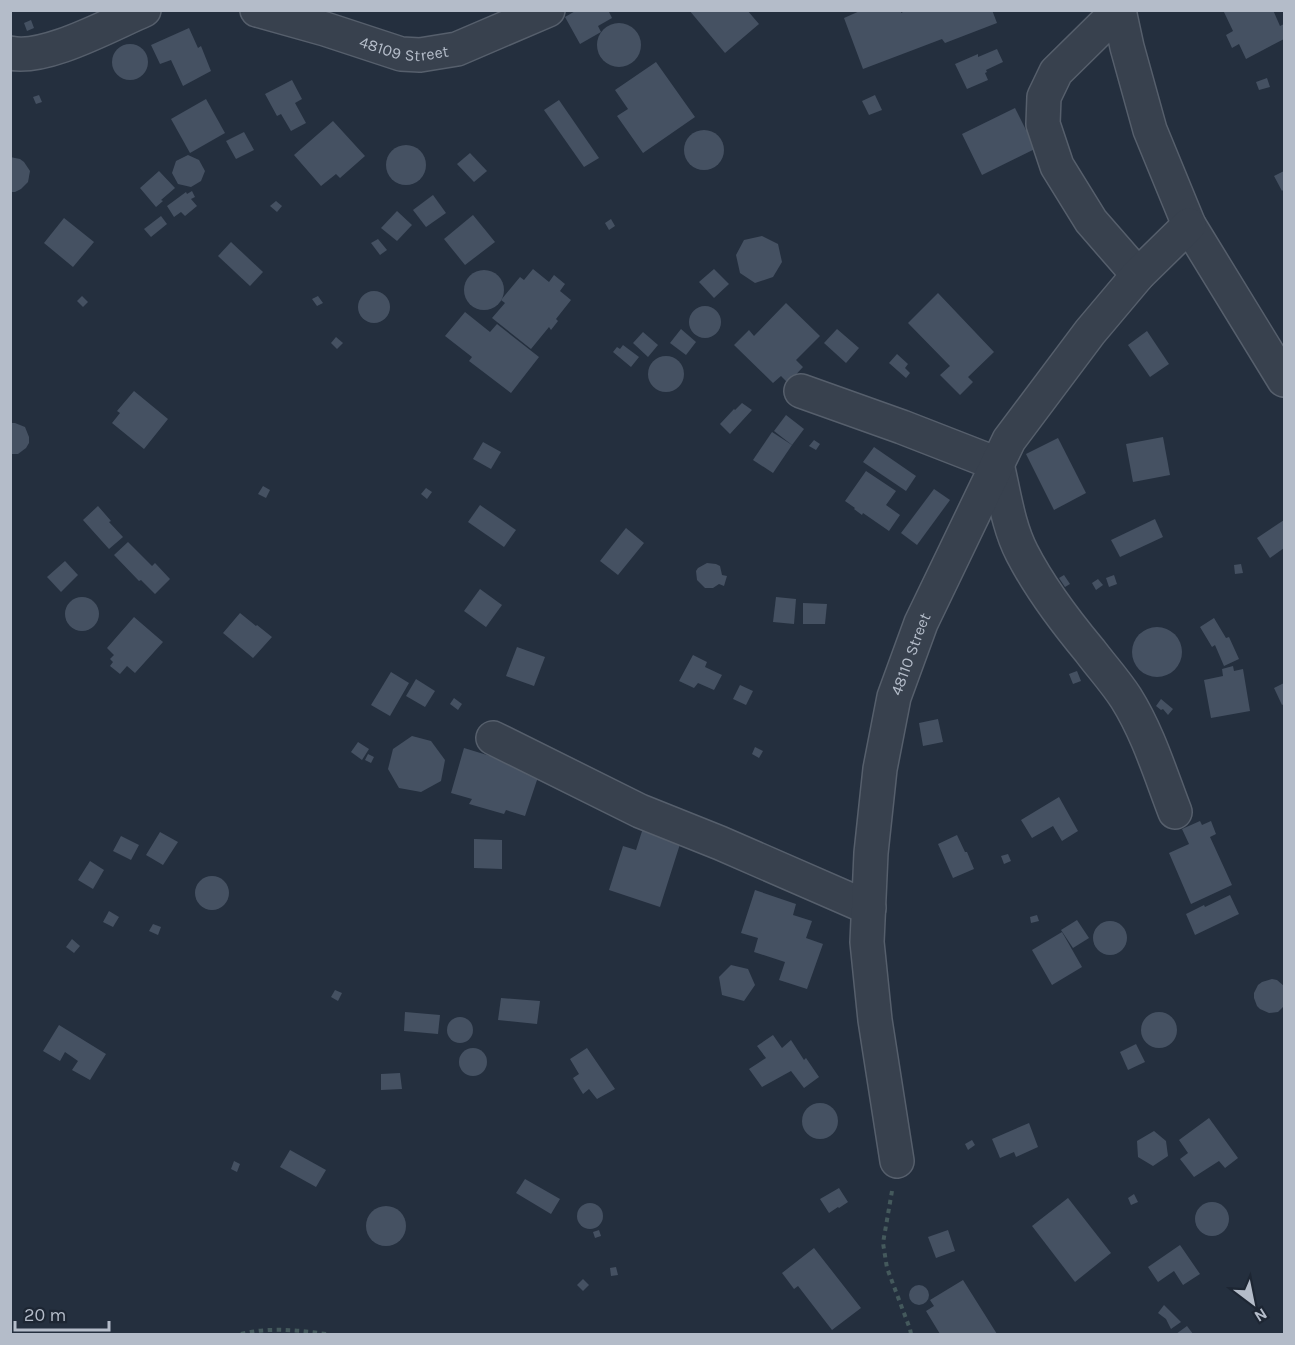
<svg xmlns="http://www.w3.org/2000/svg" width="1295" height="1345" viewBox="0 0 1295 1345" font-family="Karla,sans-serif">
<rect width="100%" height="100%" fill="#242f3e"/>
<g fill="#455162">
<polygon points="577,10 608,10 612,18 598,26 601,32 580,44 565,17"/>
<polygon points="689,10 747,10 759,24 725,53"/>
<polygon points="862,10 901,10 901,13 907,10 992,10 997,23 945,43 942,39 863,69 844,18"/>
<polygon points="1223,10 1273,10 1280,26 1284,24 1284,39 1246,59 1239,44 1232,48 1226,35 1233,31"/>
<polygon points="31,20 34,28 27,31 24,23"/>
<circle cx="619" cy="45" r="22"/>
<polygon points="189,28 198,48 201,46 211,71 183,86 171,60 160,64 151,45"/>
<circle cx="130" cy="62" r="18"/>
<polygon points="997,49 1003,62 986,70 987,72 985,73 988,80 967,89 955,64 978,54 978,57"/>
<polygon points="656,62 695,117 643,153 617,116 628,109 615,90"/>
<polygon points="1267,78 1270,87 1259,90 1256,82"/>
<polygon points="292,80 302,99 295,103 306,123 291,131 281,114 277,116 265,94"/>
<polygon points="39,95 42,102 36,104 33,97"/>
<polygon points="875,95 882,110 869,115 862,101"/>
<polygon points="206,99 225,133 190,153 171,119"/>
<polygon points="559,100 599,158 584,167 544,110"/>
<polygon points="1015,108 1026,130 1036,125 1045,144 982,175 962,134"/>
<polygon points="333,121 365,156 340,178 336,174 321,186 294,155"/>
<circle cx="704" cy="150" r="20"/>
<polygon points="244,132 254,150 236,159 226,141"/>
<circle cx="406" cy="165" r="20"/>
<polygon points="470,153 487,171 474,182 457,164"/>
<polygon points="188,155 199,160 205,171 201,181 191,187 178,184 172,173 176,161"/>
<polygon points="10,157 20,159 24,162 30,171 28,182 21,189 15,192 10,192"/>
<polygon points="159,171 175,188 161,200 163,201 156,207 140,188"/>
<polygon points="1284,171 1284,189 1282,191 1274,176"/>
<polygon points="192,191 195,197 191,199 197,206 185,216 181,212 174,217 167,206 186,192 187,194"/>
<polygon points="433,195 446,213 426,227 413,210"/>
<polygon points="276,201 282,206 277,212 270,206"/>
<polygon points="397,211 412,225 397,241 381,228"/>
<polygon points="473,215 495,242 465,265 444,239"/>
<polygon points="161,216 167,224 151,237 144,229"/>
<polygon points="64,218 94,242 73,267 44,243"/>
<polygon points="611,219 615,226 609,230 605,223"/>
<polygon points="762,236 778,244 782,262 773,277 755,283 740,273 736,255 744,240"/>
<polygon points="378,239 387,250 380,255 371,243"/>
<polygon points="231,242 263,272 250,286 218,256"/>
<polygon points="533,269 549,282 554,275 565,284 560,291 571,300 556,319 558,321 551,330 549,327 531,349 492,318 505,303 501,300 520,277 524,280"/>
<polygon points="714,269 729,284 714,298 699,282"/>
<circle cx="484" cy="290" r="20"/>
<circle cx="374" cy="307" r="16"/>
<polygon points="938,293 994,352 968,377 973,382 960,395 940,375 950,366 908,323"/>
<polygon points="82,296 88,302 83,307 77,301"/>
<polygon points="318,296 323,303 317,306 312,299"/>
<polygon points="786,303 820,336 796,360 803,367 788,383 781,376 773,383 734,345 749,330 754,336"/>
<circle cx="705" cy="322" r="16"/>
<polygon points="465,312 490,332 497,324 539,357 511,393 469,361 472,357 445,336"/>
<polygon points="681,329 696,342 686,355 670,343"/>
<polygon points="837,329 859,348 846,363 824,343"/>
<polygon points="1147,331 1169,364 1150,377 1128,345"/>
<polygon points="643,332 658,345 648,357 633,343"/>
<polygon points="336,337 343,343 337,349 331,343"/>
<polygon points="623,345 639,357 631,367 613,352 617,347 620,349"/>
<polygon points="897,354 908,364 905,368 910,373 906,378 889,363"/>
<circle cx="666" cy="374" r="18"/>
<polygon points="134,391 168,419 144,449 112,423 120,413 117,411"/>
<polygon points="742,403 752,410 730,434 720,424 734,409 735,410"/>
<polygon points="786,415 804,429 792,445 774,431"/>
<polygon points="10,423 15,423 25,427 29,437 29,443 26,448 18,454 10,454"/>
<polygon points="772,432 792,445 773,473 753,460"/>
<polygon points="1163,437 1170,475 1133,482 1126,444"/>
<polygon points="1058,438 1086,493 1054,510 1026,454"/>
<polygon points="814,440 820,444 816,450 809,446"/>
<polygon points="483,442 501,452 491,469 473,459"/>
<polygon points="874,447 916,476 906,491 863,462"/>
<polygon points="866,471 896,491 886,505 900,515 889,531 863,513 862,515 854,509 855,508 845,501"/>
<polygon points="263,486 270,490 266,498 258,494"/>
<polygon points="426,488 432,492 427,499 421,494"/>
<polygon points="934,489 950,500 917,545 901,533"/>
<polygon points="480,505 516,530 504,547 468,522"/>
<polygon points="98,506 111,521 109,522 123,537 109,549 83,520"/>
<polygon points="1155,519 1163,537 1120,557 1111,540"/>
<polygon points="1284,520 1284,548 1270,558 1257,538"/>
<polygon points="626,528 644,543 618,575 600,561"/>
<polygon points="128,542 152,566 155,563 170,579 155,594 141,580 139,581 114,555"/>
<polygon points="65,561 78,575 61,592 47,577"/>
<polygon points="707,563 716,564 720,566 722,575 727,576 724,586 719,584 713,588 705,588 697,580 696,571 698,568"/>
<polygon points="1241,564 1243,573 1235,574 1234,565"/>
<polygon points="1064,575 1070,584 1065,587 1059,578"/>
<polygon points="1114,575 1117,584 1109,587 1106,578"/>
<polygon points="1098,579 1103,585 1096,590 1092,583"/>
<polygon points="480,589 502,605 486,627 464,611"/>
<circle cx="82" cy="614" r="17"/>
<polygon points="776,597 796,599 794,624 773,622"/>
<polygon points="803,603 827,604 825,624 803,624"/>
<polygon points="240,613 256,626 257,625 272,637 253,658 223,633"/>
<polygon points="134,617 163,642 135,673 127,666 120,674 110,666 113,662 110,659 114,655 107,648"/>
<polygon points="1214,618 1226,638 1229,637 1239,659 1224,666 1215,645 1212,647 1200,627"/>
<circle cx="1157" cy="652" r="25"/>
<polygon points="517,647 545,657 534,686 506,676"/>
<polygon points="693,655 707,662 705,667 722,675 714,690 698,683 694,688 679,681"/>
<polygon points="1233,666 1234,671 1243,669 1250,711 1211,718 1204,680 1223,676 1222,669"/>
<polygon points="1077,671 1081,681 1073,684 1069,674"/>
<polygon points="391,672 409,683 390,716 371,705"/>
<polygon points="416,679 435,691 425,707 406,696"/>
<polygon points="1284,683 1284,704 1282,705 1274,688"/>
<polygon points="740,685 753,691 746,705 733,699"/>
<polygon points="454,698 462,704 458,710 450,704"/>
<polygon points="1161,699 1173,709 1168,715 1163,709 1161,710 1156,706"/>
<polygon points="938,719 943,742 923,746 919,723"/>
<polygon points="412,736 431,741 445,760 441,781 421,792 399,788 388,769 393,749"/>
<polygon points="358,742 369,749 362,760 351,752"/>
<polygon points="755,747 763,751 759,758 752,754"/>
<polygon points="464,748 540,771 525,816 506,810 504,814 469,804 472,799 451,793"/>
<polygon points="368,754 374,757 371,763 365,760"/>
<polygon points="1059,797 1078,831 1062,841 1053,826 1032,838 1021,820"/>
<polygon points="1200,821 1202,825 1211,821 1216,834 1210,837 1232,885 1191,904 1169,853 1189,844 1182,829"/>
<polygon points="643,828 681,841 660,907 609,890 623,846 636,850"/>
<polygon points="160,832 178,842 163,865 146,855"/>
<polygon points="957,835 965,852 967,852 974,869 953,878 938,844"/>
<polygon points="121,836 139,845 131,860 113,851"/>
<polygon points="474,839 502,840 502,869 474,868"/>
<polygon points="1008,854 1011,861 1004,864 1001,856"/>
<polygon points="90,861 104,870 93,889 78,880"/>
<circle cx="212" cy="893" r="17"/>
<polygon points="755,890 796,904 793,915 812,921 806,938 823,944 807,989 779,980 785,962 754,952 758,938 741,933"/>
<polygon points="1230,895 1239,914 1195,935 1186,914 1204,905 1205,907"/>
<polygon points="109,911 119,917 113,927 103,922"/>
<polygon points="1037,915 1039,921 1031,923 1030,917"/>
<polygon points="1077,920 1089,938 1073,948 1061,930"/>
<circle cx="1110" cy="938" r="17"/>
<polygon points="153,924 161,927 158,935 149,931"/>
<polygon points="1062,932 1082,967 1052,985 1032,950"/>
<polygon points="72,939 80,946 74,953 66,947"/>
<polygon points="731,965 748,969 755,985 744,1001 722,995 719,977"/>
<polygon points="1272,979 1277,980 1284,986 1284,1006 1278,1012 1269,1013 1260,1009 1257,1006 1254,998 1254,993 1258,985 1262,982"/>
<polygon points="335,990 342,993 338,1001 331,997"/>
<polygon points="501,998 540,1001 537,1024 498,1020"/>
<circle cx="1159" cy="1030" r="18"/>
<polygon points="405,1012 440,1015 438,1034 404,1031"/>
<circle cx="460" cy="1030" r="13"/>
<polygon points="59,1025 106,1054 90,1080 72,1070 78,1061 65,1052 60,1061 43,1051"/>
<polygon points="773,1035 782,1048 791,1040 804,1060 806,1058 819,1077 804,1088 791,1071 762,1087 749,1069 766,1058 757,1046"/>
<polygon points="1136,1044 1145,1062 1128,1070 1120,1052"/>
<circle cx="473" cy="1062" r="14"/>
<polygon points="587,1048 615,1089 597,1099 589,1089 583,1094 573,1078 579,1074 570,1059"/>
<polygon points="400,1073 402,1089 381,1090 381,1074"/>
<circle cx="820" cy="1121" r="18"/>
<polygon points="1209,1118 1238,1158 1225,1168 1219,1161 1194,1177 1180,1159 1188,1153 1179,1140"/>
<polygon points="1029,1123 1038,1147 1016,1157 1014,1152 1000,1158 992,1139"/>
<polygon points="1154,1131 1166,1141 1168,1156 1153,1166 1138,1157 1137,1141"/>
<polygon points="972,1140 975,1145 968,1150 965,1144"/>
<polygon points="290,1150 326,1170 316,1187 280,1167"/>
<polygon points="234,1161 240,1164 237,1172 231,1169"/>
<polygon points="525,1179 560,1199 551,1214 516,1193"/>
<polygon points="839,1188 848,1202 839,1208 838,1207 829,1213 820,1199"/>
<polygon points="1134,1194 1138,1202 1131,1205 1128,1198"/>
<polygon points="1068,1198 1111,1253 1075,1282 1032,1226"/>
<circle cx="1212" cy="1219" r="17"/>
<circle cx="590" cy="1216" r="13"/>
<circle cx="386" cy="1226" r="20"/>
<polygon points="599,1230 601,1236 595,1238 593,1232"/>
<polygon points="948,1230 955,1251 936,1258 928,1237"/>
<polygon points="1180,1245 1200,1274 1183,1285 1174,1271 1158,1282 1148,1267"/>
<polygon points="814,1248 861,1308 832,1330 798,1286 794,1289 782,1273"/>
<polygon points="616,1267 618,1275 611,1276 610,1268"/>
<polygon points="583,1279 589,1285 583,1291 577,1285"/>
<polygon points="963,1280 997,1334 940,1334 926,1311 934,1306 930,1300"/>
<circle cx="919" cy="1295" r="10"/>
<polygon points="1164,1305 1181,1322 1171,1329 1166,1319 1158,1313"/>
<polygon points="1187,1326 1193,1334 1176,1334"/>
</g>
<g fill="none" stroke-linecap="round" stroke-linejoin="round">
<defs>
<g id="minor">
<path id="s1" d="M257 10 325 29 401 54 420 55 457 49 548 10"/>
<polyline points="1119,10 1127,47 1150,130 1189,225 1284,380"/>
<polyline points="1119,10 1056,72 1044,97 1043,124 1057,166 1091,221 1138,275"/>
<path d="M10 53C45 61 111 24 144 10"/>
<path d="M801 391 902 427 997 464C1004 493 1008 526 1022 553 1040 588 1065 621 1090 651 1102 667 1115 681 1126 698 1148 733 1160 773 1175 812"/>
<polyline points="493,738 640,811 720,843 869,908"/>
<path id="s2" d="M897 1161 875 1020 867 942 871 853 880 769 894 697 921 623 1009 440 1090 332 1138 275 1189 225"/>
</g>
</defs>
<use href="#minor" stroke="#565f6c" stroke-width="36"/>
<g stroke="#44595c" stroke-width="4" stroke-dasharray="4.5 4.5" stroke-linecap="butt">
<polyline points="892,1191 883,1243 887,1268 910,1329 911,1334"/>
<path d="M241 1334C269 1327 298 1330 326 1334"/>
</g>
<use href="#minor" stroke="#38414e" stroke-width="33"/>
</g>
<g text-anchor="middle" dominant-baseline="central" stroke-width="4.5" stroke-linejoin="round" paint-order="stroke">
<g font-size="16" fill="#b4bcc9" stroke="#1d2633">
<text stroke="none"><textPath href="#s1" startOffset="153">48109 Street</textPath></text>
<text stroke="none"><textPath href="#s2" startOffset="514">48110 Street</textPath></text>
</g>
</g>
<rect width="1295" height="1345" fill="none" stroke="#b4bcc9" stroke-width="24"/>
<g transform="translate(1253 1303) rotate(148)" stroke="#1d2633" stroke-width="4.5" paint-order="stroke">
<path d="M0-4.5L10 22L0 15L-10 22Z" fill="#b4bcc9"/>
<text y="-9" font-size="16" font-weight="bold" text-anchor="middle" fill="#b4bcc9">N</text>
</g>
<path d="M15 1321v9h94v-9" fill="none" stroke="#b4bcc9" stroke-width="3"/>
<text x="24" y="1321" font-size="18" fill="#b4bcc9" stroke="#1d2633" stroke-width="4.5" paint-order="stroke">20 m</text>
</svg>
